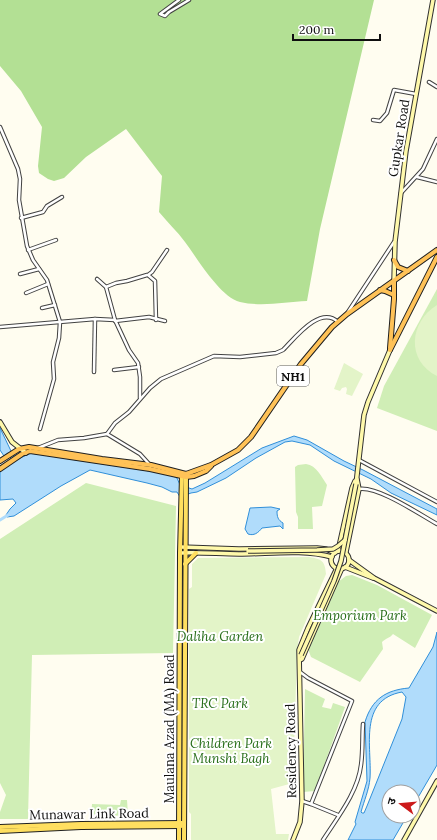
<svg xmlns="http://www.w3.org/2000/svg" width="437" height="840" viewBox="0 0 437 840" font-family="Lora,'Noto Sans Devanagari',serif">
<rect width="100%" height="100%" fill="#fffdf0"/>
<g fill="#d0eeb6">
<polygon points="437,289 437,431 377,408 384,386"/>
<path d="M306 464C317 466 321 476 327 485L322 506 312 507 313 529H298V517L296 512 295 467 298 465Z"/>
<polygon points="86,483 176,506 173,653 32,655 28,819 0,819 0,812 6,795 0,783 0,539"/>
<path d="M352 575 377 585 432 615 415 648 393 634C390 638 386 638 382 642L383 649 360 682 311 657 308 649 338 582 346 576Z"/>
<polygon points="305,689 325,699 322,707 331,709 333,703 345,707 315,791 303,792"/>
<polygon points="121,800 127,800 128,815 91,817 92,804 120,805"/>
</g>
<path fill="#b3e094" d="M0 0H374L320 229 307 301C286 302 261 307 240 302 220 297 197 258 185 242 177 231 167 222 159 212L162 176 126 129 86 157 64 178 54 181 48 179 39 173 38 166 42 127 21 91 0 66Z"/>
<g fill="#e3f4c8">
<path d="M437 305V376C406 361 409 322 437 305Z"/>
<polygon points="344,363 363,374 352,396 346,394 347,389 346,387 342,388 340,391 334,389"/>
<path d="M309 557C322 559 325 561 326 574L299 637 297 651 293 783 271 789 276 834H289L288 840H191V814L189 812V589L192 587V564L198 558Z"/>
</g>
<g fill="#b0dcfb" stroke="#308fd9" fill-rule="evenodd">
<polygon points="0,428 11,451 18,459 31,453 37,454 169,474 177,478 180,485 192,489 205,483 262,448 294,436 307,440 344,461 363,470 437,509 437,515 391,493 371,479 334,461 310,445 292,441 285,442 256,458 226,478 197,492 191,493 180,497 177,492 172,492 162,487 147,483 90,470 61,486 14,516 7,517 6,515 10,509 16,503 13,499 0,500 0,471 13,462 8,453 4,456 0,450"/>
<path d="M271 507 280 509 277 511C277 517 278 520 283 523V529L280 526 262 528C258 533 254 536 248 534L245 529 250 508Z"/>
<path d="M437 632V765L413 806V792H389V816H407L393 840H348L356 824 355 822 367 781 365 722C372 699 386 690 409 688L433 647ZM402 692 406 697 402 719 367 806 364 813H362L361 812C364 801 369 790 370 778 372 747 358 700 402 692Z"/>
</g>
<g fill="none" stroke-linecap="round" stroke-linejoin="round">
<polyline stroke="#b0dcfb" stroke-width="3" points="0,520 8,515"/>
<defs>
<g id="minor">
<polyline points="179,0 160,14 165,16 169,12 189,0"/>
<polyline points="429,82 437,87"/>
<polyline points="373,120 380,121 387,113 394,90 416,94"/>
<polyline points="0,127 18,169 20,179 19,200 27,246 33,260 47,280 60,322 59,338 53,362 54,379 40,429"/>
<polyline points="417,177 437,182"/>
<polyline points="401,193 423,169 437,139"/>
<polyline points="21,218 43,212 47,206 62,197"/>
<polyline points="28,250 56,240"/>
<polyline points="20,274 39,269"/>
<polyline points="97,279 106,287 115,320 129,350 138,363 140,377 140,398"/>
<polyline points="106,287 116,283 127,281 147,275"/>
<polyline points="26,293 48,284"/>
<polyline points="42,308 55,305"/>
<polyline points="348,312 394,242"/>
<polyline points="156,320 155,281 148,275 152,272 167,250"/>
<polyline points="115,321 149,317 165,321"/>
<polyline points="0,327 95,319 115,320"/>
<polyline points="114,370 139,367"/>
<polyline points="94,372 95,319"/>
<polyline points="38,448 58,440 84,438 107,434"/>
<polyline points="359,460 437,502"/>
<path d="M150 465 140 454 107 434 115 423 129 412 150 388 161 379 214 356 240 357 276 353 283 350C295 338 320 305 338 322"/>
<path d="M359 489C378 486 419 514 437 524"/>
<polyline points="300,672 308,678 352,701 311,804 302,801"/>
<polyline points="311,804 338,815"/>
<path d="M323 840C337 818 358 792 361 765 363 751 362 738 363 724"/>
</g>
<g id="secondary">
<polyline points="394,281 395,242 406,151 433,0"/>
<polyline points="0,422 12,442 26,453"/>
<polyline points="356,484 364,415 368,402 390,350"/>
<polyline points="181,547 239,549 317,548 326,549 335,553"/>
<polyline points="338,551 352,488 355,481"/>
<circle cx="340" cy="560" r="9"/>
<polyline points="346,552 359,489 357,479"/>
<path d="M180 553C200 552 220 554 239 554 270 554 302 549 332 557"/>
<polyline points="349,560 374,578 437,611"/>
<polyline points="345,567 373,578"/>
<polyline points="300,660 302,659 305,652 342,568"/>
<polyline points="293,840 300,822 302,801 299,650 308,628 337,568"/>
<polyline points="404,840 437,781"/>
</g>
<g id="primary">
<polyline points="185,564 196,553"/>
<polyline points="0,827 81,824 182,823"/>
<polyline points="0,831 81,827 181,826"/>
<polyline points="179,840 180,553 182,475"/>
<polyline points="184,840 186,474"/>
</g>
<g id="trunk">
<polyline points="394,260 398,267 408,271"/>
<polyline points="380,290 385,291 394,295"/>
<polyline points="390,348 394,299 394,281"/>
<polyline points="390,350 437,257"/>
<polyline points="0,461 19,449 29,447 102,459 151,465 186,474 211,465 238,450 251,437 301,364 332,327 347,314 437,250"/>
<polyline points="0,469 22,454 30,451 150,469 186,477 194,476 206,471 211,466"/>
</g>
</defs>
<use href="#minor" stroke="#424242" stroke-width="4.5"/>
<use href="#secondary" stroke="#313131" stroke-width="5.5"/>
<use href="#primary" stroke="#202020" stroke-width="6"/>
<use href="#trunk" stroke="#202020" stroke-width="6"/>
<use href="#minor" stroke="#fff" stroke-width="2.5"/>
<use href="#secondary" stroke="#fff9ab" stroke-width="3.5"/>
<use href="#primary" stroke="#ffdf60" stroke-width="4"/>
<use href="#trunk" stroke="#ffc257" stroke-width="4"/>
<defs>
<g id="secondary-bridge">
<polyline points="248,551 317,550 333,549 338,546 345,540"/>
<polyline points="301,655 334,581 341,561 356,484"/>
</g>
</defs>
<use href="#secondary-bridge" stroke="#313131" stroke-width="5.5" stroke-linecap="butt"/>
<use href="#secondary-bridge" stroke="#fff9ab" stroke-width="3.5"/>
</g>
<g text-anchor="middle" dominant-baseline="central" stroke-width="4" stroke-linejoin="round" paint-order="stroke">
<rect fill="#fff" stroke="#575757" stroke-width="1" x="277" y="366" width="32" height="20" rx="3"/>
<g font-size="12" font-weight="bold" fill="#0f0f0f">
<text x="293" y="376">NH1</text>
</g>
<g font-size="13" fill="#0f0f0f" stroke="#fff">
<text transform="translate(399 138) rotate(-81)">Gupkar Road</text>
<text transform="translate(169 729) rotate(-90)">Maulana Azad (MA) Road</text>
<text transform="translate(291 751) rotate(-91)">Residency Road</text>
<text transform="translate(89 814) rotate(-1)">Munawar Link Road</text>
</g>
<g font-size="13" font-style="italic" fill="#266d18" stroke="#fff">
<text x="360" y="615">Emporium Park</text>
<text x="220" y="636">Daliha Garden</text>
<text x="220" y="703">TRC Park</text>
<text x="231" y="743">Children Park<tspan x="231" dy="15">Munshi Bagh</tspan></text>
</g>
</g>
<g transform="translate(401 804) rotate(286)"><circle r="19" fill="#ffffff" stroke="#9f9f9f"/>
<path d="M0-3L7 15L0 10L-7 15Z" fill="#cc1a1b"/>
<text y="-6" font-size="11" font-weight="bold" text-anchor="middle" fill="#0f0f0f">उ</text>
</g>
<path d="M293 34v6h87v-6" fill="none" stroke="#0f0f0f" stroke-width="2"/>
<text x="299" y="34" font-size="12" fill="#0f0f0f" stroke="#ffffff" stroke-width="3" paint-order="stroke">200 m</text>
</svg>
